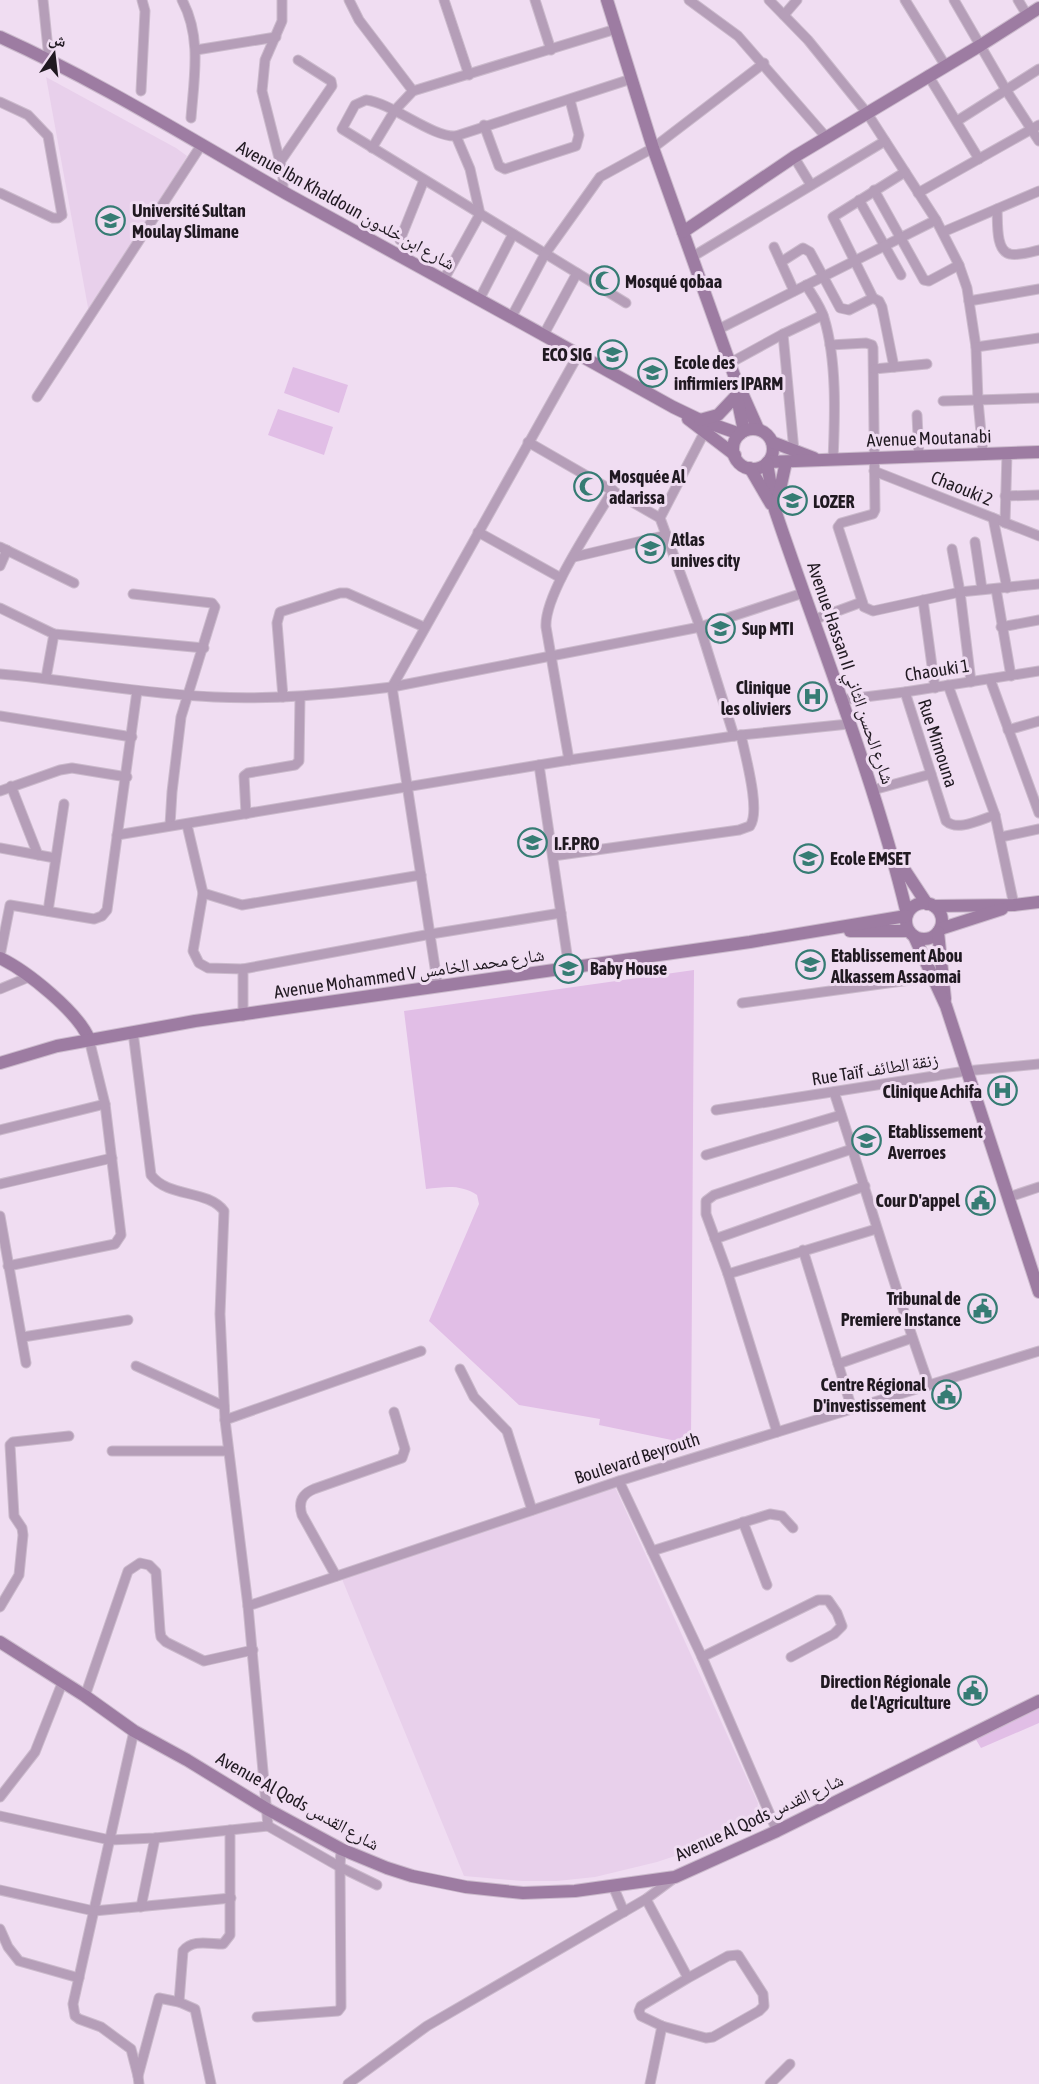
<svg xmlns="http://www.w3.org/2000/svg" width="1039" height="2084" viewBox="0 0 1039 2084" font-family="'Asap Condensed','Noto Naskh Arabic',sans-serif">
<rect width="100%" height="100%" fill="#f0ddf2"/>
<g fill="#e8d0eb">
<polygon points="46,77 176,148 187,156 91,324"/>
<polygon points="615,1487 758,1803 756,1815 749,1825 727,1837 696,1849 657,1862 595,1877 557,1881 522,1881 464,1876 342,1579"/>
</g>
<g fill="#e1bee6">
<polygon points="293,367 348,385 339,413 284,393"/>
<polygon points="278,409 333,427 324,455 268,435"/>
<path d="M694 970 691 1444 599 1425 600 1419 519 1405 429 1321 479 1204 477 1195C460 1184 445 1187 426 1189L404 1011Z"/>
<polygon points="1039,1707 1039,1723 981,1748 972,1733 1008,1724"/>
</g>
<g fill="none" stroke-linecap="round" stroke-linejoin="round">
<defs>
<g id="street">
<polyline points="43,0 49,59"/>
<path d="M182 0C202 37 194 78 191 118"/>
<polyline points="282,0 282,21 265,60 262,91 283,174 283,191"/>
<polyline points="349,0 359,20 413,91"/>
<polyline points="444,0 469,75"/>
<polyline points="535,0 551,50"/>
<polyline points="689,0 738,36 826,137"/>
<polyline points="769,0 808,40 867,113 936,220 959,265 967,288 976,347 978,401 983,454"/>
<polyline points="905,0 945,65"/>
<polyline points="954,0 1006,90 1039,141"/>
<polyline points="1018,0 1027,15"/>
<polyline points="784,15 797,0"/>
<polyline points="196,50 276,37"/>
<polyline points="928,75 979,159"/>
<polyline points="141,91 145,11 142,0"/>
<polyline points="0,102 28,115 48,136 62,215 58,218 53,218 0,193"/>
<polyline points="957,121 1039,69"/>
<polyline points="484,125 499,166 505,169 576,146 579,135 570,100"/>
<polyline points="372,148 395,110 413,91 616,29"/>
<polyline points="794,157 811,185"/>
<polyline points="280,162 332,86 331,81 298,60"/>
<polyline points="874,190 924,280 929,281 959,265"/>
<polyline points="918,193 1039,125"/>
<polyline points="859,200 901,275"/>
<path d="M997 209C998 221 995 251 1010 254 1018 256 1031 252 1039 250"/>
<polyline points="943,232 1039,191"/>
<polyline points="400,240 424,180"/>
<polyline points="774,247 794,291"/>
<polyline points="692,257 885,141"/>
<polyline points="781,262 803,248 810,252 840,308 849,310 873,298 879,301 882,307 894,367"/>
<polyline points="443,281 480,214 470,169 456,136"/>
<path d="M806 285C812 295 821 307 824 318 837 360 835 416 833 460"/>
<polyline points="873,298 833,217 905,172"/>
<polyline points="479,300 513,234"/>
<polyline points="969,301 1039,289"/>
<path d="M626 303 342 129 355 105 366 100C392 103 433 138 456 136L631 79"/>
<polyline points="511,318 545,254 600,177 653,148 764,63"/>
<polyline points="719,329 936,220"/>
<polyline points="783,334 794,451"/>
<polyline points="543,336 577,273"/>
<polyline points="830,345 866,343 872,345 873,348 875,510 873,514 841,523 838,527 864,607 873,611 960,592 1039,584"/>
<polyline points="976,347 1039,338"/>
<polyline points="730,363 783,334 823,315"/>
<polyline points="874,369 927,364"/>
<polyline points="37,397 202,144"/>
<polyline points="943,401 1039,398"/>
<polyline points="917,415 919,457"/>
<polyline points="528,442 660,518 700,627 734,736"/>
<polyline points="874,471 1039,536"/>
<polyline points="1005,496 1039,495"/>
<polyline points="660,518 704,433"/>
<polyline points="993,518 1007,588"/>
<polyline points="1005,523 1007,453"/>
<polyline points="478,532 561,578"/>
<polyline points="975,542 982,589"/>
<polyline points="0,547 74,583"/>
<polyline points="952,549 960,592 971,682"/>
<polyline points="574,557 667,535"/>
<polyline points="0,566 7,550"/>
<polyline points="996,589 1011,676"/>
<polyline points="133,594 212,603 215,607 181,717 172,792 170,825"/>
<polyline points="923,600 935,688"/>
<polyline points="0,608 54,634 204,648"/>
<polyline points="813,620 862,602"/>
<polyline points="1001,627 1039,620"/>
<path d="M0 674C71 680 142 694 214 697 274 700 333 694 392 687L700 627 803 593"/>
<polyline points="46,678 54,634"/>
<polyline points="990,679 1039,813"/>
<polyline points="948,685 995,815 1014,905"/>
<path d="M905 692 946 821C958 832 981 819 995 815"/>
<polyline points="283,697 277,623 280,612 340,593 347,593 424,627"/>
<polyline points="840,700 905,692 1039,671"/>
<polyline points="0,716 132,737"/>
<polyline points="1008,730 1039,721"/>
<path d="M569 760 546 627C544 594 595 521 613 490"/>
<polyline points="539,765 569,968"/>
<polyline points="11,786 38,855"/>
<polyline points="873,790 931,774"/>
<polyline points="0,791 60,770 72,768 127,777"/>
<polyline points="246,814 244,776 248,773 295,765 299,761 300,697"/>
<polyline points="187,825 203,893 242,905 421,875"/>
<polyline points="117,835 569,760 741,735 849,724"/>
<polyline points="1001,837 1039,829"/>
<polyline points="0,848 55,858"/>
<path d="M553 856 739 830 750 826C761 811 745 755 741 735"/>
<polyline points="203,893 193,951 199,963 208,968 243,969"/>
<polyline points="48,911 64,804"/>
<polyline points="0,956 10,905 94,919 102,916 107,910 137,691"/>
<polyline points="438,987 392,687 578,355"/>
<polyline points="0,989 29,977"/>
<polyline points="742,1003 932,977"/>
<polyline points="243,1016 243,969 431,934 561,913"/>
<path d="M834 1092C866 1189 894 1288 929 1385"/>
<polyline points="716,1110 966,1071 1039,1064"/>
<polyline points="0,1130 105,1104"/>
<polyline points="706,1155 841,1115"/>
<polyline points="0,1184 112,1158"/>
<polyline points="1009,1197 1039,1187"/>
<polyline points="0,1216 26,1363"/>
<polyline points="715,1239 865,1186"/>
<polyline points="803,1250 852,1409"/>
<polyline points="8,1266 115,1244 121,1235 105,1104 89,1039"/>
<polyline points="728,1274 876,1229"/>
<polyline points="23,1337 128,1320"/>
<polyline points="838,1364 912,1338"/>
<polyline points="136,1366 224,1406"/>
<polyline points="460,1369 474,1397 507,1431 532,1510"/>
<polyline points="225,1420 421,1351"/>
<polyline points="777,1432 728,1274 706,1214 706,1201 714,1195 852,1149"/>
<polyline points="112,1451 228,1451"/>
<polyline points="619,1481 702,1657 777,1831"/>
<polyline points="743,1522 767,1585"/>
<polyline points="652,1551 770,1514 782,1516 793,1528"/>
<path d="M336 1576 302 1515C298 1502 302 1494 314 1489L402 1458 405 1449 394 1412"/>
<polyline points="248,1606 619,1481 1039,1351"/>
<polyline points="0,1607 19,1575 23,1535 22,1528 14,1516 10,1445 13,1442 69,1436"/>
<polyline points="702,1657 818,1600 828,1600 837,1613 842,1626 834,1634 791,1657"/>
<polyline points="85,1696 128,1571 140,1563 149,1565 156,1572 160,1631 161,1637 166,1642 204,1661 253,1650"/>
<polyline points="134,1731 73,2004 75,2016 79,2019 101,2027 131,2049 138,2076"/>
<polyline points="0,1797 35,1752 63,1681"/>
<path d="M0 1816 110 1840 155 1838 268 1826 248 1606 225 1420 220 1314 224 1211C207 1189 168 1198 151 1175L133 1032"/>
<polyline points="268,1826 340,1867 377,1885"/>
<polyline points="613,1886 624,1912"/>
<polyline points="0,1890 94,1911 231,1898"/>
<polyline points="646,1899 688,1978 641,2006 639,2011 641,2016 662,2026 706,2038 713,2037 759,2011 764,2006 763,1994 738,1955 728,1956 688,1978"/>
<polyline points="141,1907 155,1838"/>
<polyline points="0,1929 8,1947 19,1961 79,1978"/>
<path d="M179 2002 183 1951C192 1939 209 1944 223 1944L230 1935V1830"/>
<polyline points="257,2017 338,2011 341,2007 340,1867 341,1849"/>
<polyline points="139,2084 138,2076 159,1998 179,2002 195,2009 211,2084"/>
<polyline points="348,2084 427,2026 646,1899 673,1879"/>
<polyline points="650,2084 662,2026"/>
<polyline points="770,2084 790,2064"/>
</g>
<g id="secondary">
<polyline points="607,0 653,148 734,375 758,429"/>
<path d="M0 37C100 82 192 140 287 194 415 265 545 335 673 407L700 420 740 434"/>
<polyline points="683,232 794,157 981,45 1039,8"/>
<polyline points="735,388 744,431"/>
<polyline points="688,419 735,455"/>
<polyline points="700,420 718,415 735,397"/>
<circle cx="753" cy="449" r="20"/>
<polyline points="772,442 814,458"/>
<polyline points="768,462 1039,452"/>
<path d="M767 463 775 510C820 644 874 776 907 914"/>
<polyline points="750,468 771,504"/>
<polyline points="777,503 786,462"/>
<polyline points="898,860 927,904"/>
<circle cx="924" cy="921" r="18"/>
<polyline points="934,906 1014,905 1039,902"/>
<polyline points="940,929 1002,909"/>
<polyline points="850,931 909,931"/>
<polyline points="938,932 945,999"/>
<polyline points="914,936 946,1006 1039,1292"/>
<path d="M0 958C27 971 78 1012 89 1039"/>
<polyline points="0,1063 57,1046 195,1021 750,942 906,916"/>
<polyline points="0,1642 85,1696 134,1731 187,1760 267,1809 341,1849 387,1868 412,1876 466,1887 523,1893 575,1891 675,1877 777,1831 1039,1701"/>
</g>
</defs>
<use href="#street" stroke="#cbbacc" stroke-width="11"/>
<use href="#secondary" stroke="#cbbacc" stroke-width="14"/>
<use href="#street" stroke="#b59eb8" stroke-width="9"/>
<use href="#secondary" stroke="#9d7ca2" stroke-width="12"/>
</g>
<defs>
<symbol id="university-ring" viewBox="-11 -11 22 22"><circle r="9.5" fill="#f0ddf2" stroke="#367c74" stroke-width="1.5"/><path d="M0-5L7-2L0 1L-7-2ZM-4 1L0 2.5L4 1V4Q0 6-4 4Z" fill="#367c74"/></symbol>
<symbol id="mosque-ring" viewBox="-11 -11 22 22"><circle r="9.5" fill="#f0ddf2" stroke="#367c74" stroke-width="1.5"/><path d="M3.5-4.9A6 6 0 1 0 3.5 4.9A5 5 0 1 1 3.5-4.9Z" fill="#367c74"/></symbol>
<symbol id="hospital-ring" viewBox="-11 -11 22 22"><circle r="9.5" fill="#f0ddf2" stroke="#367c74" stroke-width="1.5"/><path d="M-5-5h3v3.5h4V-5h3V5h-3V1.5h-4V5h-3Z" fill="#367c74"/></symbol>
<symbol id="civic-ring" viewBox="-11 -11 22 22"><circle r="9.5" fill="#f0ddf2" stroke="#367c74" stroke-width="1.5"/><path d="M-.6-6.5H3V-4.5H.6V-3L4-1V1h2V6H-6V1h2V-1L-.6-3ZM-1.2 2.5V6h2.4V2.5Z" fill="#367c74"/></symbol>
</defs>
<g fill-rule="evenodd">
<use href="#university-ring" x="94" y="204" width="33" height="33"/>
<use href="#mosque-ring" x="588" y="264" width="33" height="33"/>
<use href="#university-ring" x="596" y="338" width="33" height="33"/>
<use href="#university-ring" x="636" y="356" width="33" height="33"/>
<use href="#mosque-ring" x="572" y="470" width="33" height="33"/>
<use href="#university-ring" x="776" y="484" width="33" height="33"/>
<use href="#university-ring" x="634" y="532" width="33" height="33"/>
<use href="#university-ring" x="704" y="612" width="33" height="33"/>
<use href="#hospital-ring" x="796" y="680" width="33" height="33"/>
<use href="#university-ring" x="516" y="826" width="33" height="33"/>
<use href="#university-ring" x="792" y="842" width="33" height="33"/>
<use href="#university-ring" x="794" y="948" width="33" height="33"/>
<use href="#university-ring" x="552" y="952" width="33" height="33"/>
<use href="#hospital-ring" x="986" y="1074" width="33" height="33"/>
<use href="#university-ring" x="850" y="1124" width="33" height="33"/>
<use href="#civic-ring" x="964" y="1184" width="33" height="33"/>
<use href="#civic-ring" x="966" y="1292" width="33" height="33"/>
<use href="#civic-ring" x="930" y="1378" width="33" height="33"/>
<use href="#civic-ring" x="956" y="1674" width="33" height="33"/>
</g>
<g text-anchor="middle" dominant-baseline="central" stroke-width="6" stroke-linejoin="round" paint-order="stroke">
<g font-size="18" fill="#201921" stroke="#f0ddf2">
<text transform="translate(346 205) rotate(29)">Avenue Ibn Khaldoun شارع ابن خلدون</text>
<text transform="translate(929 438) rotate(-2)">Avenue Moutanabi</text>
<text transform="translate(962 488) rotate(22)">Chaouki 2</text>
<text transform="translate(937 670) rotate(-9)">Chaouki 1</text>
<text transform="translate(851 673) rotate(71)">Avenue Hassan II شارع الحسن الثاني</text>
<text transform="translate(938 743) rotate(72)">Rue Mimouna</text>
<text transform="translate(409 973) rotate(-8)">Avenue Mohammed V شارع محمد الخامس</text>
<text transform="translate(875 1069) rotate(-9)">Rue Taïf زنقة الطائف</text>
<text transform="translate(637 1458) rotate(-18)">Boulevard Beyrouth</text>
<text transform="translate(298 1801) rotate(29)">Avenue Al Qods شارع القدس</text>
<text transform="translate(759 1817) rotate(-25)">Avenue Al Qods شارع القدس</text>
</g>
<g font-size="18" font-weight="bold" fill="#201921" stroke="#f0ddf2" text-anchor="start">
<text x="132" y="210">Université Sultan<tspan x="132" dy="21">Moulay Slimane</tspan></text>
<text x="625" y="281">Mosqué qobaa</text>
<text x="592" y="354" text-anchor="end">ECO SIG</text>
<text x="674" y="362">Ecole des<tspan x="674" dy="21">infirmiers IPARM</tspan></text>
<text x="609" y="476">Mosquée Al<tspan x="609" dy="21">adarissa</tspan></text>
<text x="813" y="501">LOZER</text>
<text x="671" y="539">Atlas<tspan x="671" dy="21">unives city</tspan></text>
<text x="742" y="628">Sup MTI</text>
<text x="791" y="687" text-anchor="end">Clinique<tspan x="791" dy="21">les oliviers</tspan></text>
<text x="554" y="843">I.F.PRO</text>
<text x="830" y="858">Ecole EMSET</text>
<text x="831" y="955">Etablissement Abou<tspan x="831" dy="21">Alkassem Assaomai</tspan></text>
<text x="590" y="968">Baby House</text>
<text x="982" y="1091" text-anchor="end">Clinique Achifa</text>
<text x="888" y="1131">Etablissement<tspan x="888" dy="21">Averroes</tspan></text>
<text x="960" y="1200" text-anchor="end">Cour D'appel</text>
<text x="961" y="1298" text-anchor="end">Tribunal de<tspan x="961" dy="21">Premiere Instance</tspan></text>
<text x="926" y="1384" text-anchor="end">Centre Régional<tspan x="926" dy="21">D'investissement</tspan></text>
<text x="951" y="1681" text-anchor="end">Direction Régionale<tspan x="951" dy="21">de l'Agriculture</tspan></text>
</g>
</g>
<g transform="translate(54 54) rotate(14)" stroke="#f0ddf2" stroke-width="4.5" paint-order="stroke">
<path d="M0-4.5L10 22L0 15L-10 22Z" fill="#201921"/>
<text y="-9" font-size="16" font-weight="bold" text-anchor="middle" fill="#201921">ش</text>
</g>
</svg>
